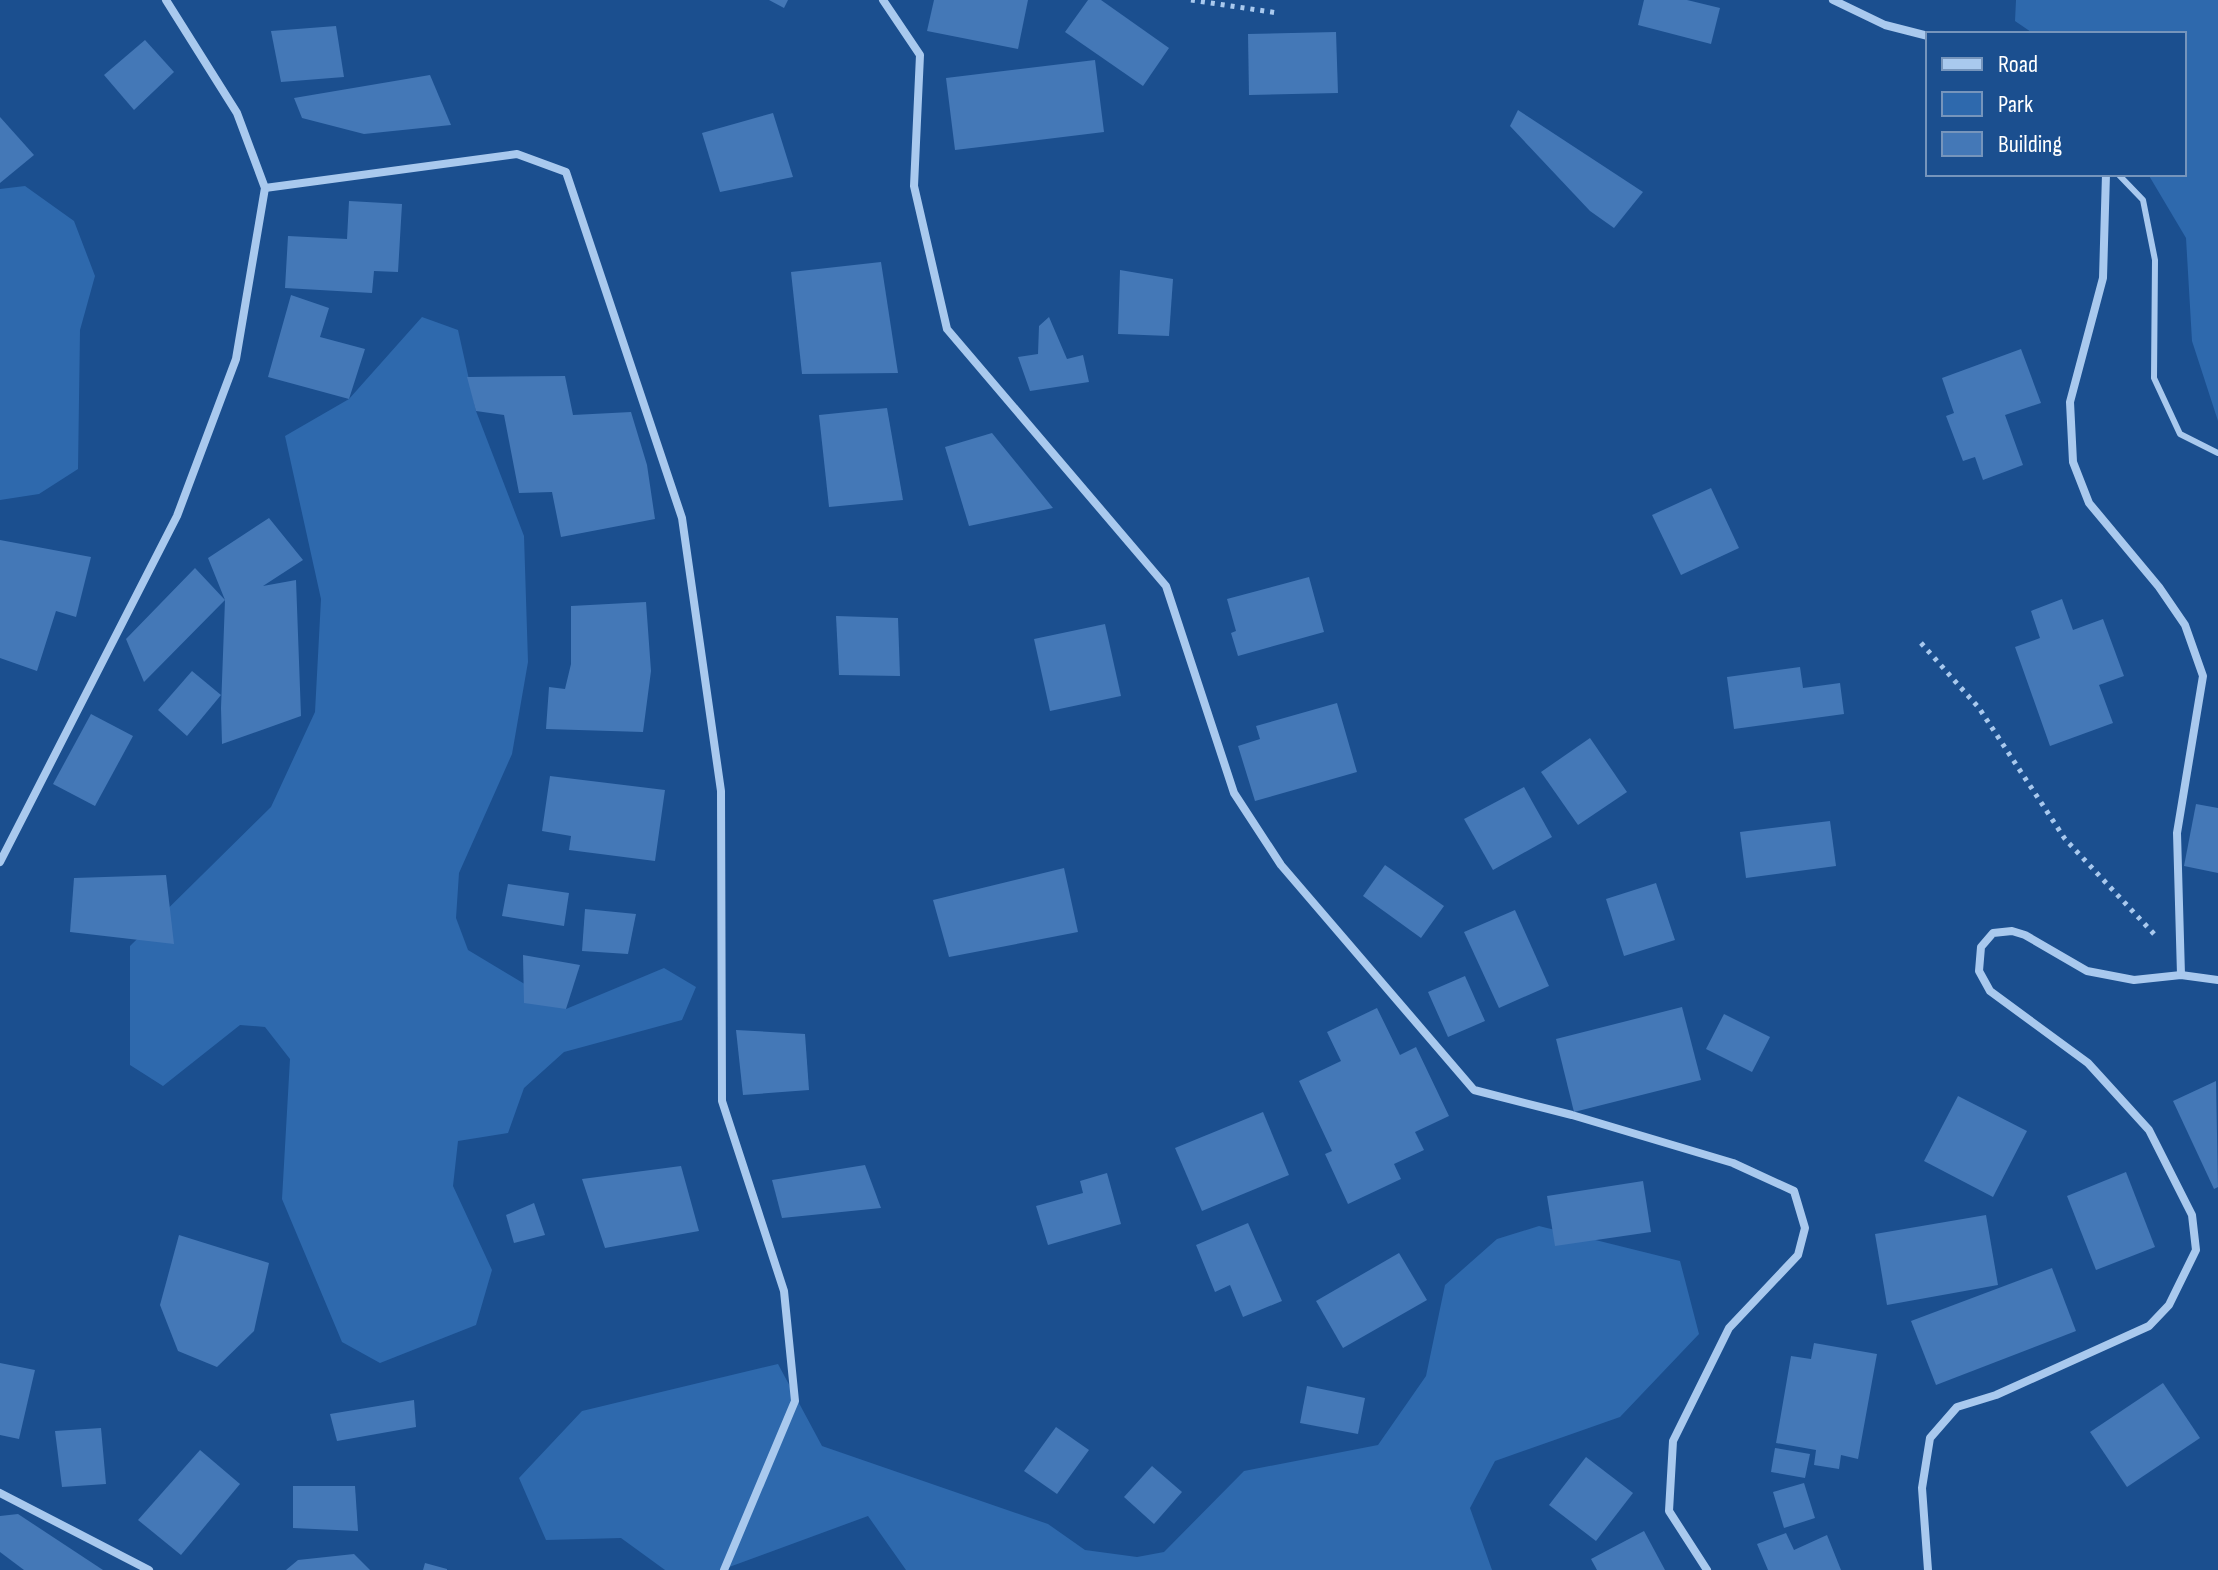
<svg xmlns="http://www.w3.org/2000/svg" width="2218" height="1570" viewBox="0 0 2218 1570" font-family="'Sofia Sans Condensed',sans-serif">
<rect width="100%" height="100%" fill="#1b4f8f"/>
<g fill="#2e69ad">
<polygon points="2016,0 2218,0 2218,421 2192,341 2186,238 2148,174 2184,174 2184,34 2034,34 2015,21"/>
<polygon points="25,186 74,221 95,276 80,330 78,469 39,494 0,500 0,189"/>
<polygon points="422,317 458,330 476,411 524,536 528,662 512,754 459,873 456,918 468,950 566,1009 664,968 696,987 682,1020 564,1052 524,1088 508,1133 458,1141 453,1186 492,1270 476,1325 380,1363 342,1342 282,1199 290,1059 265,1027 240,1025 163,1086 130,1065 130,946 271,807 315,712 321,599 285,436 349,399"/>
<polygon points="1539,1226 1680,1261 1699,1334 1620,1417 1495,1461 1470,1508 1492,1570 906,1570 868,1516 721,1570 665,1570 621,1538 546,1540 519,1478 582,1411 778,1364 822,1446 1048,1524 1085,1550 1137,1557 1164,1552 1244,1471 1378,1445 1426,1376 1445,1285 1497,1239"/>
</g>
<g fill="#4478b7">
<polygon points="769,0 788,0 784,8"/>
<polygon points="934,0 1028,0 1018,49 927,31"/>
<polygon points="1088,0 1101,0 1169,48 1143,86 1065,32"/>
<polygon points="1644,0 1687,0 1720,8 1711,44 1638,25"/>
<polygon points="336,26 344,77 281,82 271,31"/>
<polygon points="1336,32 1338,93 1249,95 1248,34"/>
<polygon points="145,40 174,72 134,110 104,75"/>
<polygon points="1095,60 1104,132 955,150 946,78"/>
<polygon points="430,75 451,125 364,134 302,118 294,98"/>
<polygon points="1518,110 1643,192 1614,228 1590,211 1510,126"/>
<polygon points="773,113 793,177 720,192 702,133"/>
<polygon points="0,117 34,155 0,183"/>
<polygon points="349,201 402,204 398,272 374,271 372,293 285,288 288,236 347,239"/>
<polygon points="881,262 898,373 802,374 791,272"/>
<polygon points="1120,270 1173,279 1169,336 1118,334"/>
<polygon points="291,295 329,308 320,337 365,349 349,399 268,377"/>
<polygon points="1049,317 1067,359 1083,355 1089,382 1030,391 1018,357 1038,354 1039,326"/>
<polygon points="2021,349 2041,403 2005,415 2023,465 1983,480 1975,457 1963,461 1946,416 1954,413 1942,378"/>
<polygon points="565,376 573,415 631,412 647,465 655,519 561,537 552,492 519,493 504,415 476,411 467,377"/>
<polygon points="887,408 903,500 829,507 819,415"/>
<polygon points="992,433 1053,508 969,526 945,447"/>
<polygon points="1711,488 1739,548 1681,575 1652,515"/>
<polygon points="269,518 303,560 263,586 296,580 301,716 222,744 221,708 225,600 144,682 126,639 195,568 225,600 208,558"/>
<polygon points="0,540 91,557 76,617 56,611 37,671 0,658"/>
<polygon points="1309,577 1324,632 1238,656 1231,633 1236,631 1227,599"/>
<polygon points="2062,599 2073,630 2103,619 2124,676 2099,685 2113,723 2050,746 2015,647 2040,638 2031,611"/>
<polygon points="646,602 651,671 643,732 546,729 549,687 565,689 571,664 571,606"/>
<polygon points="836,616 898,618 900,676 839,675"/>
<polygon points="1105,624 1121,696 1050,711 1034,639"/>
<polygon points="1800,667 1803,688 1840,683 1844,714 1734,729 1727,677"/>
<polygon points="192,671 221,695 187,736 158,710"/>
<polygon points="1337,703 1357,772 1255,801 1238,746 1260,739 1256,726"/>
<polygon points="91,714 133,736 95,806 53,784"/>
<polygon points="1590,738 1627,792 1578,825 1541,772"/>
<polygon points="550,776 665,790 655,861 569,850 571,836 542,831"/>
<polygon points="1524,787 1552,837 1493,870 1464,819"/>
<polygon points="2196,804 2218,808 2218,873 2184,866"/>
<polygon points="1830,821 1836,866 1746,878 1740,832"/>
<polygon points="1385,865 1444,906 1421,938 1363,896"/>
<polygon points="1064,868 1078,932 949,957 933,900"/>
<polygon points="166,875 174,944 70,932 74,878"/>
<polygon points="1656,883 1675,940 1624,956 1606,899"/>
<polygon points="508,884 569,893 564,926 502,916"/>
<polygon points="585,909 636,914 628,954 582,951"/>
<polygon points="1515,910 1549,986 1499,1008 1464,932"/>
<polygon points="523,955 580,965 566,1009 524,1003"/>
<polygon points="1465,976 1485,1021 1448,1037 1428,992"/>
<polygon points="1682,1007 1701,1080 1574,1112 1556,1039"/>
<polygon points="1377,1008 1400,1055 1416,1047 1449,1116 1415,1132 1424,1150 1394,1164 1401,1179 1348,1204 1325,1154 1332,1151 1299,1081 1341,1061 1327,1032"/>
<polygon points="1724,1014 1770,1037 1752,1072 1706,1049"/>
<polygon points="736,1030 805,1034 809,1090 743,1095"/>
<polygon points="2216,1081 2218,1187 2214,1189 2173,1101"/>
<polygon points="1958,1096 2027,1131 1993,1197 1924,1161"/>
<polygon points="1263,1112 1289,1175 1202,1211 1175,1148"/>
<polygon points="865,1165 881,1208 782,1218 772,1180"/>
<polygon points="681,1166 699,1231 605,1248 582,1179"/>
<polygon points="2126,1172 2155,1247 2096,1270 2067,1196"/>
<polygon points="1107,1173 1121,1224 1048,1245 1036,1206 1083,1193 1080,1181"/>
<polygon points="1643,1181 1651,1232 1555,1246 1547,1196"/>
<polygon points="534,1203 545,1235 514,1243 506,1215"/>
<polygon points="1986,1215 1998,1285 1887,1305 1875,1234"/>
<polygon points="1248,1223 1282,1301 1243,1317 1230,1285 1215,1292 1196,1245"/>
<polygon points="179,1235 269,1263 254,1331 217,1367 178,1351 160,1305"/>
<polygon points="1399,1253 1427,1300 1343,1348 1316,1301"/>
<polygon points="2052,1268 2076,1331 1936,1385 1911,1321"/>
<polygon points="1814,1343 1877,1354 1858,1459 1841,1455 1839,1469 1814,1465 1816,1450 1776,1443 1791,1356 1811,1359"/>
<polygon points="0,1363 35,1370 19,1439 0,1435"/>
<polygon points="2163,1383 2200,1438 2127,1487 2090,1432"/>
<polygon points="1307,1386 1365,1398 1358,1434 1300,1423"/>
<polygon points="414,1400 416,1427 337,1441 330,1414"/>
<polygon points="1056,1427 1089,1450 1057,1494 1024,1471"/>
<polygon points="101,1428 106,1484 62,1487 55,1431"/>
<polygon points="1775,1448 1810,1454 1805,1478 1771,1472"/>
<polygon points="200,1450 240,1484 181,1555 138,1520"/>
<polygon points="1586,1457 1633,1493 1596,1541 1549,1505"/>
<polygon points="1152,1466 1182,1492 1154,1524 1124,1497"/>
<polygon points="1804,1483 1815,1518 1784,1528 1773,1492"/>
<polygon points="293,1486 355,1486 358,1531 293,1528"/>
<polygon points="18,1514 103,1570 24,1570 0,1552 0,1516"/>
<polygon points="1644,1531 1665,1570 1597,1570 1591,1559"/>
<polygon points="1786,1533 1794,1550 1827,1535 1841,1570 1768,1570 1757,1544"/>
<polygon points="354,1554 370,1570 286,1570 298,1560"/>
<polygon points="425,1563 447,1569 447,1570 423,1570"/>
</g>
<g fill="none" stroke-linecap="round" stroke-linejoin="round">
<g stroke="#a9c9ee" stroke-width="5" stroke-dasharray="4 6" stroke-linecap="butt">
<polyline points="1191,0 1278,13"/>
<polyline points="1921,643 1979,708 2065,839 2154,934"/>
</g>
<polyline stroke="#a9c9ee" stroke-width="6" points="2118,174 2143,200 2155,260 2154,378 2180,434 2218,453"/>
<g stroke="#a9c9ee" stroke-width="8">
<polyline points="883,0 920,55 914,186 947,329 1166,586 1234,793 1281,865 1474,1090 1572,1115 1733,1163 1794,1191 1805,1228 1798,1255 1729,1328 1673,1441 1669,1511 1707,1570"/>
<polyline points="1833,0 1885,25 1928,36"/>
<polyline points="2106,174 2103,278 2070,402 2073,462 2089,503 2159,587 2185,625 2203,676 2177,833 2181,975"/>
<polyline points="265,188 517,154 566,172 682,518 721,791 722,1101 784,1291 795,1401 724,1570"/>
<polyline points="0,862 177,516 236,359 265,188 237,113 166,0"/>
<polyline points="0,1493 149,1570"/>
<polyline points="1928,1570 1922,1488 1930,1438 1957,1407 1996,1395 2149,1326 2169,1305 2196,1250 2192,1215 2149,1130 2088,1063 1990,991 1979,971 1981,947 1993,933 2012,931 2025,935 2087,971 2134,980 2181,975 2218,980"/>
</g>
</g>
<rect x="1926" y="32" width="260" height="144" fill="#1b4f8f" stroke="#7695bc" stroke-width="2"/>
<rect x="1942" y="58" width="40" height="12" fill="#a9c9ee" stroke="#7695bc" stroke-width="2"/>
<text x="1998" y="72" font-size="24" fill="#ffffff">Road</text>
<rect x="1942" y="92" width="40" height="24" fill="#2e69ad" stroke="#7695bc" stroke-width="2"/>
<text x="1998" y="112" font-size="24" fill="#ffffff">Park</text>
<rect x="1942" y="132" width="40" height="24" fill="#4478b7" stroke="#7695bc" stroke-width="2"/>
<text x="1998" y="152" font-size="24" fill="#ffffff">Building</text>
</svg>
